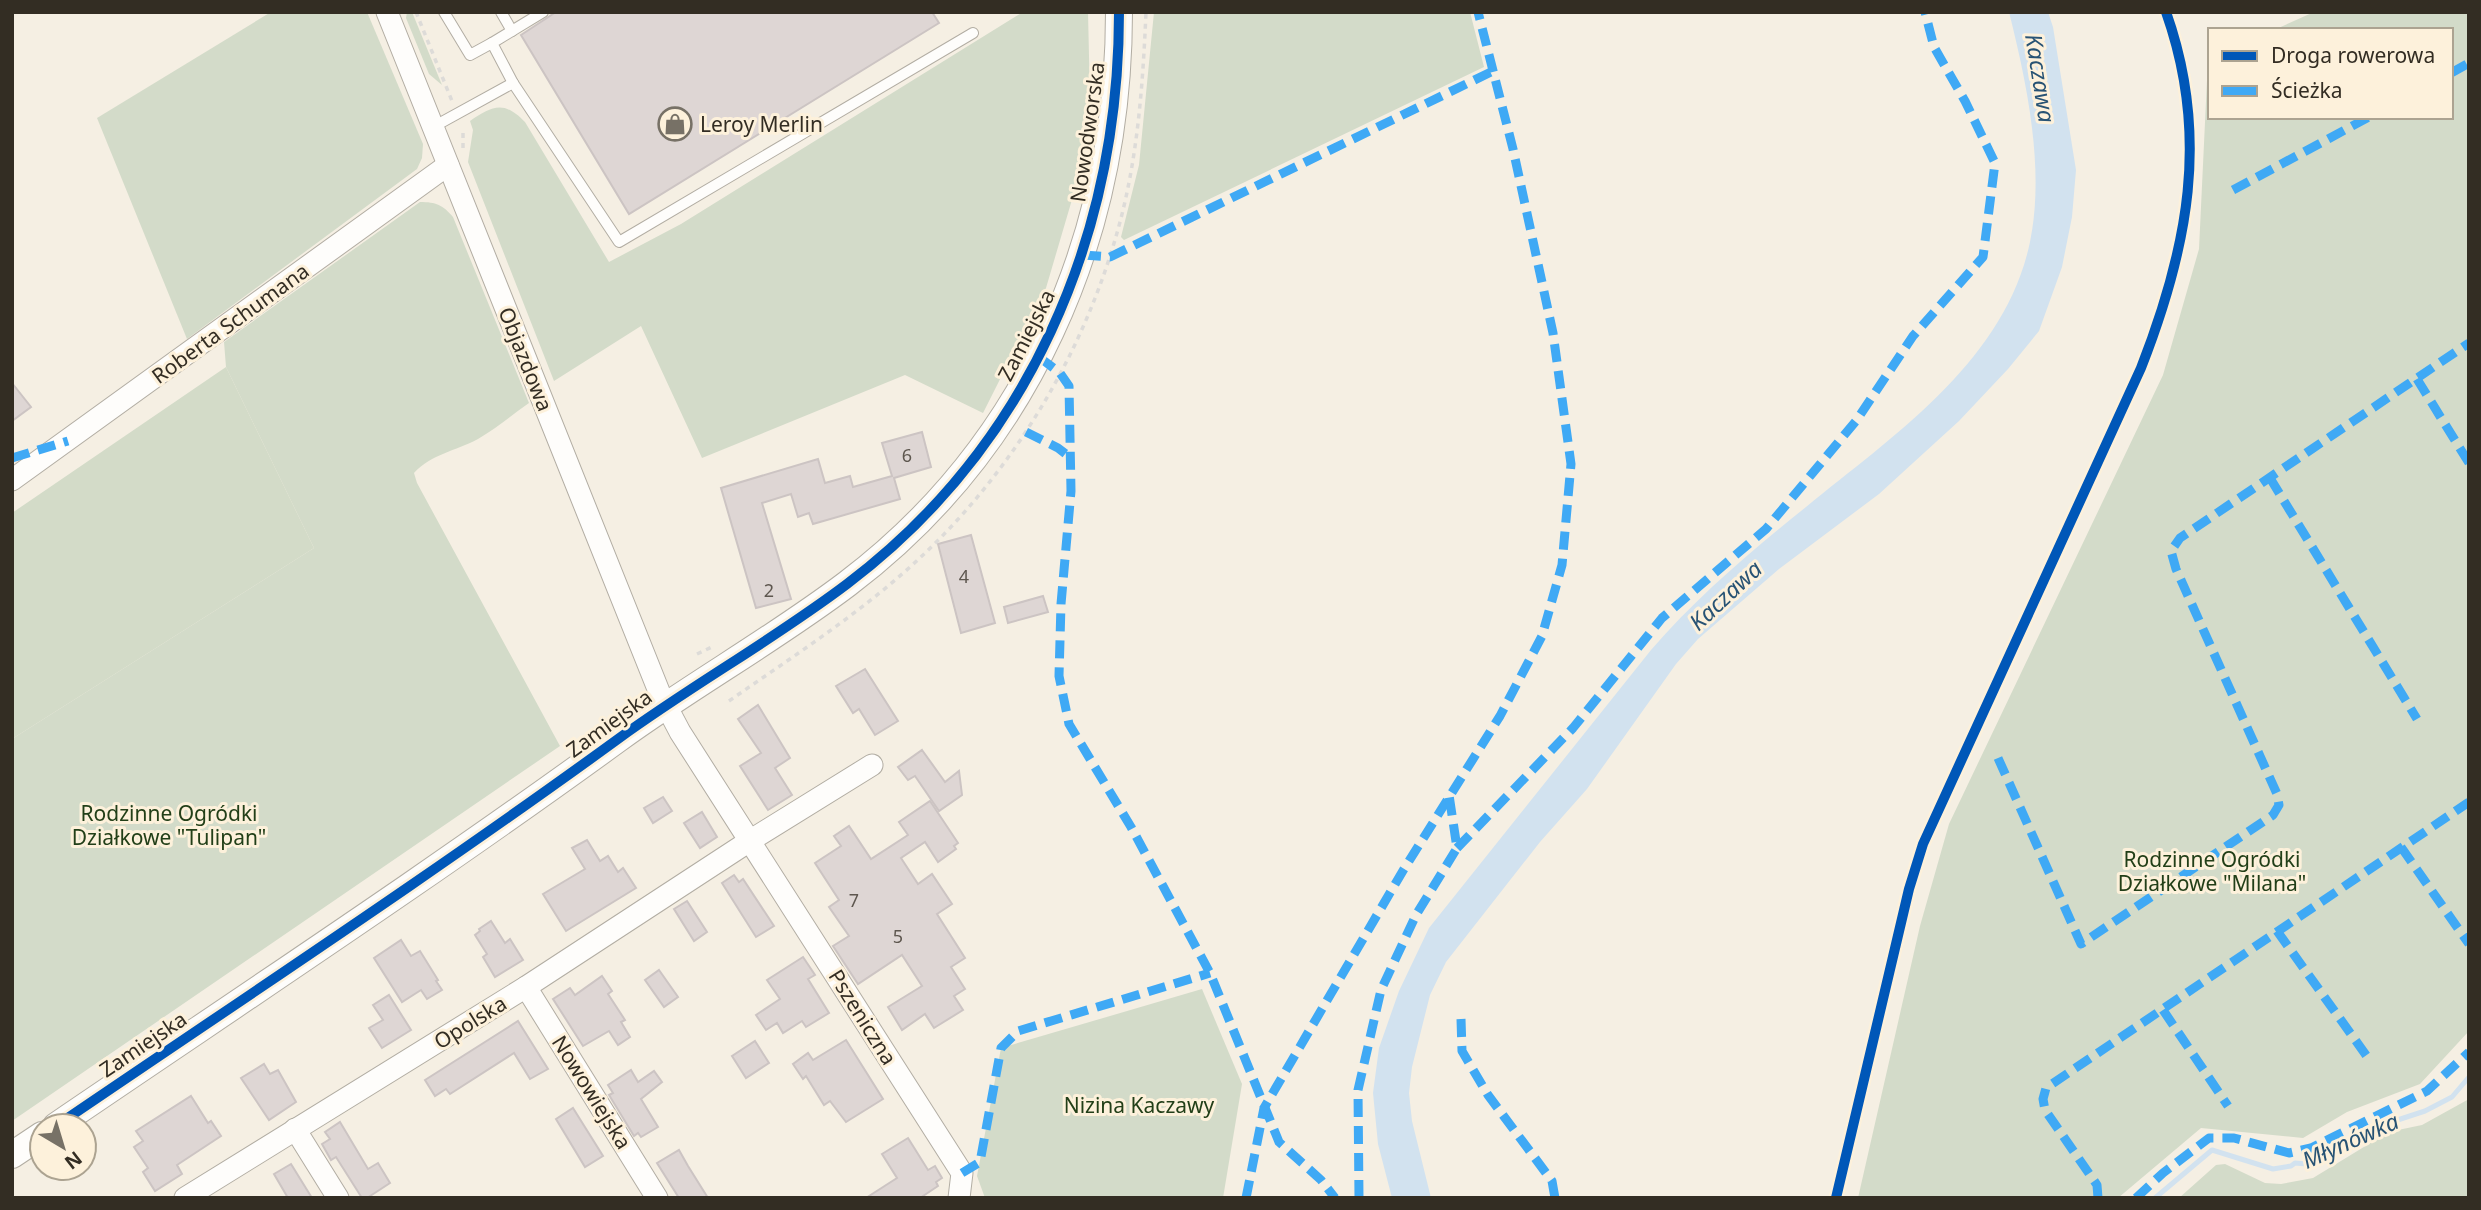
<svg xmlns="http://www.w3.org/2000/svg" width="2481" height="1210" viewBox="0 0 2481 1210" font-family="'Noto Sans',sans-serif">
<rect width="100%" height="100%" fill="#f5efe3"/>
<g fill="#d3dbc9">
<polygon points="271,12 367,12 423,144 422,158 417,169 187,339 97,118"/>
<polygon points="407,12 412,12 442,85 429,74 406,18"/>
<path d="M1023 12H1088L1090 100 1071 203 1046 288 983 413 905 375 702 458 641 326 554 381 468 162 473 130 470 121C492 106 504 100 525 122L609 262 681 224Z"/>
<polygon points="1154,12 1470,12 1484,67 1124,240 1121,237 1139,165"/>
<polygon points="2314,12 2469,12 2469,1031 2420,1084 2347,1112 2303,1138 2201,1128 2118,1198 1858,1198 1920,926 1949,824 2163,375 2199,249 2208,59 2210,117 2451,117 2451,30 2274,30"/>
<path d="M420 202C436 202 443 205 453 217L529 403C512 415 495 429 478 439 455 451 432 454 414 473L417 483 560 746 12 1121V739L314 548 226 367 224 342Z"/>
<polygon points="1202,989 1242,1084 1223,1198 985,1198 977,1176 1001,1048"/>
<polygon points="2469,1099 2469,1198 2179,1198 2216,1165 2225,1164 2265,1183 2281,1184 2313,1178 2377,1139 2398,1130 2422,1125"/>
</g>
<polygon fill="#d3dbc8" points="226,367 314,548 12,739 12,513"/>
<path fill="#d2e2ef" d="M2009 12H2048L2053 27 2076 170 2072 217 2062 267 2039 331 2008 369 1959 421 1879 494 1779 569 1698 639 1676 664 1587 789 1540 842 1446 962 1430 995 1412 1067 1409 1093 1412 1121 1431 1198H1392L1378 1144 1373 1093 1379 1048 1399 991 1429 928 1651 650C1697 597 1751 551 1806 507 1894 435 2005 361 2030 242 2045 169 2027 84 2009 12Z"/>
<g fill="none" stroke-linecap="round" stroke-linejoin="round">
<polyline stroke="#d2e2ef" stroke-width="5" points="2155,1198 2212,1150 2273,1169 2291,1166 2295,1163 2307,1164 2364,1131 2425,1111 2452,1097 2469,1077"/>
</g>
<g fill="#ded6d4" stroke="#ccc4c3" stroke-width="2">
<polygon points="556,12 932,12 939,23 629,214 521,35"/>
<polygon points="12,383 31,407 12,421"/>
<polygon points="922,432 931,467 894,478 900,499 813,524 809,513 798,517 791,494 762,503 791,599 756,608 721,488 818,459 825,483 850,476 853,487 892,476 882,443"/>
<polygon points="971,535 995,623 961,633 938,544"/>
<polygon points="1043,596 1048,612 1008,623 1004,607"/>
<polygon points="865,669 898,721 875,735 859,709 853,713 836,686"/>
<polygon points="758,705 790,758 775,768 792,795 768,810 740,766 761,753 738,719"/>
<polygon points="922,750 945,782 959,771 962,795 939,811 915,776 908,780 898,767"/>
<polygon points="663,797 672,811 653,823 644,808"/>
<polygon points="930,801 958,843 954,846 956,849 938,862 925,842 901,858 918,884 932,874 952,904 937,914 965,958 951,967 965,989 954,996 963,1010 934,1028 925,1014 902,1030 888,1007 922,986 902,955 858,984 833,946 849,936 829,907 839,900 815,863 841,846 834,836 849,826 871,859 908,835 899,822"/>
<polygon points="702,812 717,837 700,848 684,823"/>
<polygon points="587,840 600,861 608,856 618,872 623,868 636,888 566,931 543,894 585,869 572,848"/>
<polygon points="734,875 739,882 743,879 774,926 756,937 722,883"/>
<polygon points="687,901 707,932 694,941 674,909"/>
<polygon points="491,921 505,943 510,939 523,960 495,977 483,957 487,954 475,935 480,931 479,929"/>
<polygon points="401,940 411,956 420,951 438,980 436,981 442,990 427,999 421,990 402,1002 374,958"/>
<polygon points="803,957 815,975 808,979 829,1013 806,1027 802,1021 783,1033 777,1023 766,1030 756,1015 780,999 767,980"/>
<polygon points="659,970 678,997 664,1007 645,980"/>
<polygon points="602,976 612,991 608,994 625,1020 621,1022 630,1037 618,1045 609,1031 583,1046 553,999 570,988 575,995"/>
<polygon points="389,995 411,1030 382,1048 369,1028 383,1020 373,1005"/>
<polygon points="518,1021 548,1069 530,1079 514,1053 450,1094 446,1089 435,1096 425,1080"/>
<polygon points="846,1040 883,1099 846,1122 830,1101 824,1105 806,1076 803,1079 793,1064 808,1053 813,1060"/>
<polygon points="755,1041 769,1063 746,1078 732,1056"/>
<polygon points="264,1064 270,1074 278,1070 296,1102 269,1120 241,1078"/>
<polygon points="631,1070 638,1082 654,1071 662,1082 641,1099 658,1127 641,1137 638,1133 634,1136 609,1095 613,1093 608,1085"/>
<polygon points="191,1096 208,1123 211,1121 221,1136 177,1165 182,1174 155,1191 143,1172 148,1168 134,1147 143,1141 136,1131"/>
<polygon points="573,1108 603,1156 585,1167 556,1119"/>
<polygon points="340,1122 368,1169 378,1163 390,1183 367,1198 362,1198 336,1157 331,1160 322,1144 330,1139 325,1132"/>
<polygon points="908,1138 928,1170 935,1166 942,1178 936,1182 938,1186 920,1198 866,1198 897,1178 882,1154"/>
<polygon points="679,1150 688,1166 708,1198 679,1198 657,1163"/>
<polygon points="291,1164 312,1198 288,1198 274,1174"/>
</g>
<g fill="none" stroke-linecap="round" stroke-linejoin="round">
<defs>
<g id="service">
<polyline points="444,12 470,55 492,43"/>
<polyline points="501,12 512,31"/>
<polyline points="543,12 492,43 513,83 619,242 973,33"/>
<polyline points="433,127 513,83"/>
</g>
<g id="minor">
<polyline points="387,12 660,694 680,732 962,1173 959,1198"/>
<polyline points="12,480 448,165"/>
<polyline points="526,987 657,1198"/>
<polyline points="295,1129 338,1198"/>
<polyline points="185,1198 526,987 751,840 872,765"/>
</g>
<g id="tertiary">
<path d="M56 1126C244 998 434 873 618 739 692 685 773 640 847 584 1028 447 1119 238 1119 12"/>
<polyline points="12,1155 42,1135"/>
</g>
</defs>
<use href="#service" stroke="#b2ada3" stroke-width="12"/>
<use href="#minor" stroke="#b2ada3" stroke-width="23"/>
<use href="#tertiary" stroke="#b2ada3" stroke-width="28"/>
<g stroke="#dddbd8" stroke-width="3.5" stroke-dasharray="5 5" stroke-linecap="butt">
<polyline points="416,12 452,101"/>
<polyline points="463,148 463,128"/>
<polyline points="697,654 714,646"/>
<path d="M729 701C795 655 864 611 923 555 1017 466 1087 347 1120 222 1138 154 1143 82 1146 12"/>
</g>
<use href="#service" stroke="#fefdfb" stroke-width="10"/>
<use href="#minor" stroke="#fefdfb" stroke-width="21"/>
<use href="#tertiary" stroke="#fefdfb" stroke-width="26"/>
<g stroke="#3fa9f5" stroke-width="9" stroke-dasharray="18 9" stroke-linecap="butt">
<polyline points="2451,73 2469,63"/>
<polyline points="2233,190 2369,117"/>
<polyline points="1083,255 1110,257 1493,71"/>
<polyline points="1039,357 1060,373 1069,386 1071,491 1061,604 1059,676 1069,724 1131,827 1210,973 1279,1142 1321,1180 1335,1198"/>
<polyline points="2417,379 2469,463"/>
<polyline points="1026,432 1058,448 1071,458"/>
<polyline points="12,458 68,441"/>
<polyline points="2270,478 2417,719"/>
<polyline points="1998,758 2081,944 2273,815 2279,805 2277,794 2176,569 2171,551 2180,538 2469,343"/>
<polyline points="2401,847 2469,944"/>
<polyline points="1457,848 1573,728 1662,618 1766,529 1856,421 1913,336 1983,257 1995,163 1965,101 1934,47 1925,12"/>
<polyline points="2277,931 2371,1062"/>
<polyline points="2163,1010 2228,1106"/>
<polyline points="1461,1019 1462,1051 1488,1095 1552,1181 1555,1198"/>
<polyline points="962,1173 980,1162 1001,1048 1018,1031 1210,973"/>
<polyline points="1246,1198 1264,1108 1404,869 1500,716 1542,636 1562,565 1571,464 1553,333 1513,149 1478,12"/>
<polyline points="1359,1198 1358,1090 1381,990 1416,915 1457,848 1449,795"/>
<polyline points="2098,1198 2097,1185 2045,1110 2043,1099 2046,1088 2469,802"/>
<polyline points="2136,1198 2163,1173 2209,1138 2234,1138 2289,1153 2311,1148 2427,1091 2469,1052"/>
</g>
<defs>
<g id="cycleway">
<path d="M56 1126C244 998 434 873 618 739 692 685 773 640 847 584 1028 447 1119 238 1119 12"/>
<path d="M1836 1198 1909 889 1923 844 2141 368C2188 248 2210 136 2166 12"/>
</g>
</defs>
<use href="#cycleway" stroke="#fdf1db" stroke-width="15"/>
<use href="#cycleway" stroke="#0057b8" stroke-width="10"/>
</g>
<defs>
<symbol id="shop-ring" viewBox="-11 -11 22 22"><circle r="9.5" fill="#fdf1db" stroke="#777166" stroke-width="1.5"/><path d="M-5-2.5h2.3a2.7 3.5 0 0 1 5.4 0H5L5.5 6h-11ZM-1.5-2.5h3a1.5 2.3 0 0 0-3 0Z" fill="#777166"/></symbol>
</defs>
<g fill-rule="evenodd">
<use href="#shop-ring" x="656" y="105" width="38" height="38"/>
</g>
<g text-anchor="middle" dominant-baseline="central" stroke-width="6" stroke-linejoin="round" paint-order="stroke">
<g font-size="18" fill="#5e574f">
<text x="907" y="455">6</text>
<text x="964" y="576">4</text>
<text x="769" y="590">2</text>
<text x="854" y="900">7</text>
<text x="898" y="936">5</text>
</g>
<g font-size="21" fill="#332d23" stroke="#fdf1db" text-anchor="start">
<text x="700" y="124">Leroy Merlin</text>
</g>
<g font-size="21" fill="#332d23" stroke="#fdf1db">
<text transform="translate(1087 132) rotate(-82)">Nowodworska</text>
<text transform="translate(230 323) rotate(-36)">Roberta Schumana</text>
<text transform="translate(1026 335) rotate(-63)">Zamiejska</text>
<text transform="translate(526 359) rotate(68)">Objazdowa</text>
<text transform="translate(609 723) rotate(-36)">Zamiejska</text>
<text transform="translate(863 1017) rotate(58)">Pszeniczna</text>
<text transform="translate(470 1022) rotate(-32)">Opolska</text>
<text transform="translate(143 1044) rotate(-34)">Zamiejska</text>
<text transform="translate(592 1092) rotate(58)">Nowowiejska</text>
</g>
<g font-size="21" fill="#223f18" stroke="#fdf1db">
<text x="169" y="813">Rodzinne Ogródki<tspan x="169" dy="24">Działkowe "Tulipan"</tspan></text>
<text x="2212" y="859">Rodzinne Ogródki<tspan x="2212" dy="24">Działkowe "Milana"</tspan></text>
<text x="1139" y="1105">Nizina Kaczawy</text>
</g>
<g font-size="23" font-style="italic" fill="#285374" stroke="#fdf1db">
<text transform="translate(2041 78) rotate(81)">Kaczawa</text>
<text transform="translate(1725 595) rotate(-43)">Kaczawa</text>
<text transform="translate(2350 1140) rotate(-24)">Młynówka</text>
</g>
</g>
<rect width="2481" height="1210" fill="none" stroke="#332d23" stroke-width="28"/>
<rect x="2208" y="28" width="245" height="91" fill="#fdf1db" stroke="#aca391" stroke-width="2"/>
<rect x="2222" y="51" width="35" height="10" fill="#0057b8" stroke="#aca391" stroke-width="2"/>
<text x="2271" y="63" font-size="21" fill="#332d23">Droga rowerowa</text>
<rect x="2222" y="86" width="35" height="10" fill="#3fa9f5" stroke="#aca391" stroke-width="2"/>
<text x="2271" y="98" font-size="21" fill="#332d23">Ścieżka</text>
<g transform="translate(63 1147) rotate(142)"><circle r="33" fill="#fdf1db" stroke="#aca391" stroke-width="2"/>
<path d="M0-5L12 26L0 18L-12 26Z" fill="#777166"/>
<text y="-10" font-size="19" font-weight="bold" text-anchor="middle" fill="#332d23">N</text>
</g>
</svg>
